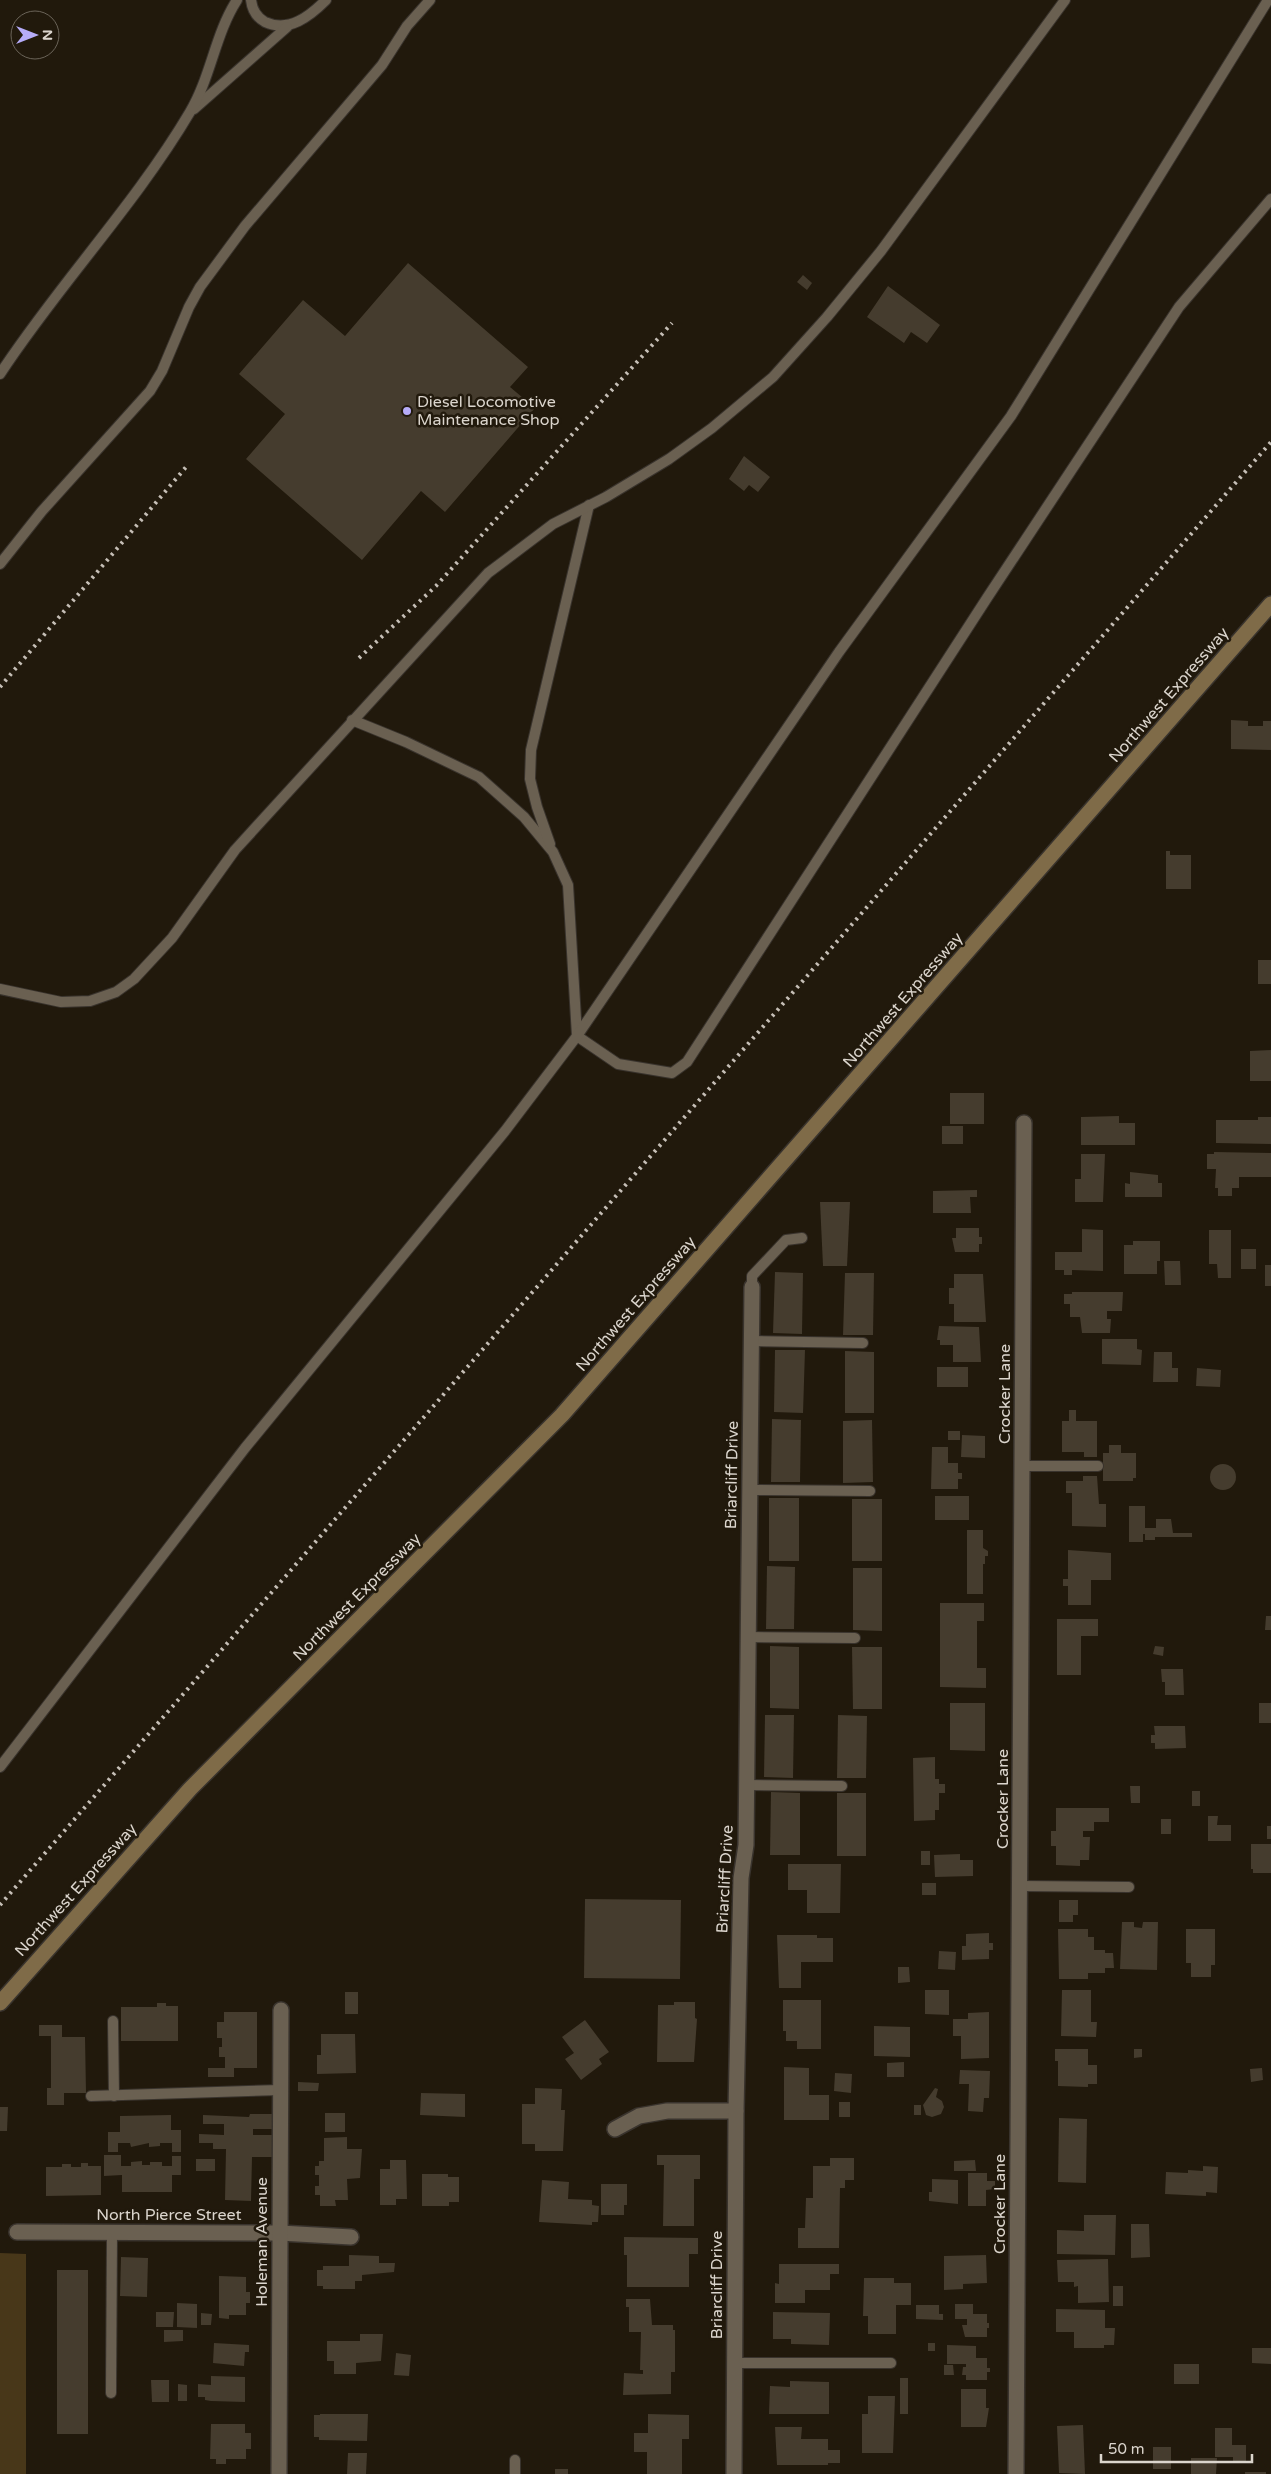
<svg xmlns="http://www.w3.org/2000/svg" width="1271" height="2474" viewBox="0 0 1271 2474" font-family="'Varela Round',sans-serif">
<rect width="100%" height="100%" fill="#21190c"/>
<polygon fill="#483719" points="0,2253 26,2254 26,2474 0,2474"/>
<g fill="#453c2e">
<polygon points="408,263 528,367 510,387 535,408 445,512 421,491 362,560 246,459 285,414 239,374 303,300 345,336"/>
<polygon points="803,275 812,283 807,290 797,282"/>
<polygon points="888,286 940,325 927,343 911,332 904,343 867,317"/>
<polygon points="744,456 770,477 758,492 749,485 744,491 729,479"/>
<polygon points="1231,720 1248,721 1248,726 1263,726 1263,721 1271,721 1271,750 1231,749"/>
<polygon points="1166,851 1170,851 1170,855 1191,855 1191,889 1166,889"/>
<rect x="1258" y="960" width="13" height="24"/>
<polygon points="1271,1050 1271,1081 1250,1081 1250,1051"/>
<rect x="950" y="1093" width="34" height="31"/>
<polygon points="1119,1116 1119,1123 1135,1123 1135,1145 1081,1145 1081,1117"/>
<polygon points="1258,1117 1271,1117 1271,1144 1216,1143 1216,1120 1258,1120"/>
<rect x="942" y="1126" width="21" height="18"/>
<polygon points="1214,1152 1271,1153 1271,1177 1239,1177 1239,1188 1232,1188 1232,1196 1218,1196 1218,1188 1215,1188 1216,1169 1207,1169 1207,1154 1214,1154"/>
<polygon points="1081,1154 1105,1154 1103,1202 1075,1202 1075,1179 1081,1179"/>
<polygon points="1130,1172 1158,1175 1158,1183 1162,1183 1162,1197 1125,1197 1125,1183 1130,1184"/>
<polygon points="977,1190 977,1197 970,1197 971,1213 933,1213 933,1191"/>
<polygon points="820,1202 850,1202 847,1266 823,1266"/>
<polygon points="956,1228 979,1228 979,1237 982,1237 982,1244 979,1244 979,1252 955,1252 952,1238 956,1238"/>
<polygon points="1082,1229 1103,1230 1103,1271 1072,1270 1072,1275 1064,1275 1064,1270 1055,1270 1055,1252 1082,1252"/>
<polygon points="1209,1230 1231,1230 1231,1278 1218,1278 1217,1264 1209,1264"/>
<polygon points="1133,1241 1160,1241 1160,1261 1157,1261 1157,1274 1124,1274 1124,1245 1133,1245"/>
<rect x="1241" y="1249" width="15" height="20"/>
<polygon points="1164,1261 1180,1261 1181,1285 1165,1285"/>
<rect x="1265" y="1265" width="6" height="21"/>
<polygon points="775,1272 803,1273 802,1334 773,1333"/>
<polygon points="845,1273 874,1273 873,1335 843,1335"/>
<polygon points="954,1274 983,1274 986,1322 954,1322 954,1304 949,1304 949,1288 954,1288"/>
<polygon points="1072,1292 1123,1292 1122,1311 1107,1311 1107,1319 1111,1319 1110,1333 1082,1333 1080,1317 1070,1317 1070,1304 1064,1304 1064,1294 1072,1294"/>
<polygon points="939,1326 979,1327 981,1362 953,1362 953,1345 940,1345 940,1340 937,1340"/>
<polygon points="1102,1339 1137,1339 1137,1349 1142,1350 1141,1365 1102,1364"/>
<polygon points="775,1350 805,1350 803,1413 774,1412"/>
<polygon points="845,1351 874,1352 874,1413 845,1413"/>
<polygon points="1154,1352 1172,1352 1172,1368 1178,1368 1178,1382 1153,1382"/>
<rect x="937" y="1367" width="31" height="20"/>
<polygon points="1197,1368 1221,1370 1220,1387 1196,1386"/>
<polygon points="1069,1410 1076,1410 1076,1421 1097,1421 1097,1457 1084,1457 1084,1452 1062,1452 1062,1421 1069,1421"/>
<polygon points="772,1419 801,1420 800,1482 771,1482"/>
<polygon points="872,1420 873,1482 843,1483 843,1421"/>
<rect x="948" y="1431" width="12" height="9"/>
<polygon points="962,1435 985,1436 985,1458 961,1457"/>
<polygon points="1109,1445 1121,1445 1121,1453 1136,1453 1136,1478 1133,1478 1133,1481 1103,1481 1103,1453 1109,1453"/>
<polygon points="932,1447 948,1447 948,1463 958,1463 958,1473 962,1473 962,1479 958,1479 958,1489 931,1489"/>
<circle cx="1223" cy="1477" r="13"/>
<polygon points="1083,1476 1097,1476 1099,1504 1106,1504 1106,1527 1072,1526 1072,1493 1066,1493 1066,1481 1083,1481"/>
<rect x="935" y="1496" width="34" height="24"/>
<rect x="769" y="1498" width="30" height="63"/>
<rect x="852" y="1499" width="30" height="62"/>
<polygon points="1129,1506 1145,1506 1145,1528 1156,1528 1156,1519 1171,1519 1173,1533 1192,1533 1192,1537 1155,1537 1155,1540 1145,1540 1145,1534 1143,1534 1143,1542 1129,1542"/>
<polygon points="967,1530 983,1530 983,1548 988,1551 988,1556 985,1556 985,1564 983,1564 983,1594 967,1594"/>
<polygon points="1068,1550 1111,1553 1111,1580 1091,1580 1091,1605 1068,1605 1068,1586 1063,1586 1063,1579 1068,1579"/>
<polygon points="767,1566 795,1567 794,1629 766,1629"/>
<polygon points="853,1568 882,1568 882,1631 853,1630"/>
<polygon points="940,1603 984,1603 984,1621 977,1621 977,1668 986,1668 986,1688 940,1687"/>
<polygon points="1266,1616 1271,1616 1271,1630 1265,1630"/>
<polygon points="1057,1619 1098,1619 1098,1636 1081,1636 1081,1675 1057,1675"/>
<polygon points="770,1646 799,1647 799,1709 770,1708"/>
<polygon points="1155,1646 1164,1647 1163,1656 1153,1654"/>
<polygon points="852,1647 882,1647 882,1709 853,1709"/>
<polygon points="1161,1669 1183,1669 1184,1695 1165,1695 1165,1682 1162,1682"/>
<polygon points="950,1703 985,1703 985,1751 950,1750"/>
<rect x="1259" y="1703" width="12" height="20"/>
<polygon points="765,1715 794,1715 793,1778 764,1777"/>
<polygon points="838,1715 867,1716 866,1778 837,1778"/>
<polygon points="1154,1726 1185,1726 1186,1748 1155,1749 1155,1743 1151,1743 1151,1735 1155,1735"/>
<polygon points="935,1757 935,1779 939,1779 939,1784 945,1784 945,1793 939,1793 939,1810 935,1810 935,1820 914,1821 913,1758"/>
<polygon points="1130,1786 1140,1786 1140,1803 1131,1803"/>
<rect x="1192" y="1791" width="8" height="15"/>
<polygon points="771,1792 800,1793 800,1855 770,1855"/>
<rect x="837" y="1793" width="29" height="63"/>
<polygon points="1056,1808 1109,1808 1109,1822 1094,1822 1094,1831 1083,1831 1083,1837 1090,1837 1089,1860 1080,1860 1080,1866 1056,1865 1056,1846 1051,1846 1051,1831 1056,1831"/>
<polygon points="1208,1816 1218,1816 1217,1825 1231,1825 1231,1841 1208,1841"/>
<rect x="1161" y="1819" width="10" height="15"/>
<rect x="1267" y="1826" width="4" height="13"/>
<polygon points="1251,1844 1271,1844 1271,1873 1253,1873 1253,1869 1251,1869"/>
<rect x="921" y="1851" width="9" height="14"/>
<polygon points="960,1854 960,1860 973,1860 973,1876 935,1877 934,1855"/>
<polygon points="788,1864 841,1864 840,1913 807,1913 807,1890 788,1890"/>
<rect x="922" y="1883" width="14" height="12"/>
<polygon points="585,1899 681,1900 680,1979 584,1978"/>
<polygon points="1059,1900 1078,1900 1078,1915 1073,1915 1073,1922 1059,1922"/>
<polygon points="1122,1922 1134,1922 1134,1927 1142,1928 1143,1922 1158,1922 1157,1970 1120,1969"/>
<polygon points="1058,1929 1088,1929 1088,1937 1094,1937 1094,1950 1105,1950 1105,1953 1113,1953 1114,1968 1105,1968 1105,1973 1088,1973 1088,1979 1059,1979"/>
<polygon points="1186,1929 1215,1929 1215,1965 1211,1965 1211,1977 1191,1977 1191,1963 1186,1963"/>
<polygon points="989,1933 989,1943 993,1943 993,1950 989,1950 989,1959 962,1960 962,1946 966,1946 966,1934"/>
<polygon points="777,1935 817,1935 817,1938 833,1938 833,1962 801,1962 801,1988 779,1988"/>
<polygon points="939,1951 956,1952 955,1970 938,1969"/>
<polygon points="898,1967 909,1967 910,1982 898,1983"/>
<polygon points="925,1990 949,1990 949,2015 925,2014"/>
<polygon points="1062,1990 1091,1990 1091,2022 1097,2022 1096,2037 1061,2036"/>
<rect x="345" y="1992" width="13" height="22"/>
<polygon points="783,2000 821,2000 821,2049 797,2049 797,2041 786,2041 786,2031 783,2031"/>
<polygon points="674,2002 695,2002 695,2018 697,2019 694,2062 657,2062 658,2005 674,2005"/>
<polygon points="157,2003 166,2003 166,2006 178,2006 178,2041 121,2041 121,2007 157,2007"/>
<polygon points="224,2012 257,2012 257,2068 234,2068 234,2077 208,2077 208,2068 225,2068 225,2057 219,2057 219,2047 222,2047 222,2038 217,2038 217,2022 224,2022"/>
<polygon points="989,2012 989,2058 961,2059 961,2036 953,2036 953,2019 968,2019 968,2013"/>
<polygon points="585,2020 609,2052 599,2059 602,2064 581,2080 565,2059 574,2053 562,2037"/>
<polygon points="39,2025 62,2025 62,2037 85,2037 86,2093 64,2093 64,2105 47,2105 47,2088 51,2088 51,2036 39,2036"/>
<polygon points="874,2026 910,2027 910,2057 874,2056"/>
<polygon points="321,2034 355,2034 356,2073 317,2074 317,2055 321,2055"/>
<polygon points="1055,2049 1088,2049 1088,2065 1097,2065 1097,2084 1088,2084 1088,2087 1058,2086 1058,2061 1055,2061"/>
<polygon points="1134,2049 1142,2049 1142,2057 1134,2058"/>
<polygon points="904,2062 904,2077 887,2077 887,2063"/>
<polygon points="784,2067 809,2068 809,2095 829,2095 829,2120 784,2120"/>
<polygon points="1262,2068 1263,2080 1251,2082 1250,2069"/>
<polygon points="960,2070 990,2071 989,2098 984,2098 983,2112 968,2111 969,2084 959,2084"/>
<polygon points="835,2073 852,2074 851,2093 834,2091"/>
<polygon points="298,2082 319,2083 318,2091 298,2091"/>
<polygon points="535,2088 562,2089 561,2110 565,2110 563,2151 535,2151 535,2144 522,2144 522,2104 535,2104"/>
<polygon points="935,2088 938,2089 936,2097 942,2101 944,2107 941,2114 932,2117 926,2115 923,2105"/>
<polygon points="421,2093 465,2094 465,2117 420,2115"/>
<rect x="839" y="2102" width="11" height="15"/>
<rect x="914" y="2105" width="7" height="10"/>
<polygon points="0,2107 8,2107 7,2131 0,2131"/>
<rect x="325" y="2113" width="20" height="19"/>
<polygon points="250,2114 272,2114 272,2129 253,2129 253,2135 274,2135 274,2157 252,2157 251,2201 225,2200 226,2149 213,2149 213,2143 199,2143 199,2134 224,2135 224,2124 203,2124 203,2115 249,2117"/>
<polygon points="171,2115 171,2130 181,2130 181,2152 172,2152 172,2143 160,2143 160,2146 149,2147 149,2143 131,2147 130,2143 118,2143 118,2152 108,2152 108,2132 120,2132 120,2116"/>
<polygon points="1059,2118 1087,2119 1086,2183 1058,2182"/>
<polygon points="347,2137 347,2149 362,2149 360,2178 347,2179 348,2200 335,2200 336,2206 320,2206 320,2195 315,2195 315,2186 319,2186 319,2175 315,2175 315,2166 319,2166 319,2161 324,2161 324,2138"/>
<polygon points="104,2155 121,2155 121,2166 131,2166 131,2162 142,2161 142,2165 150,2165 150,2162 162,2162 162,2166 172,2166 172,2156 181,2156 181,2175 172,2175 172,2192 122,2192 122,2175 104,2176"/>
<polygon points="657,2155 700,2155 700,2179 694,2179 694,2226 663,2226 664,2165 657,2165"/>
<polygon points="830,2158 854,2158 854,2180 845,2180 845,2188 840,2188 839,2248 798,2248 798,2228 805,2228 806,2198 813,2198 813,2166 830,2166"/>
<rect x="196" y="2159" width="19" height="12"/>
<polygon points="390,2160 406,2160 407,2199 396,2199 396,2205 380,2205 380,2169 390,2169"/>
<polygon points="975,2160 976,2171 954,2171 954,2161"/>
<polygon points="81,2163 88,2163 88,2166 101,2166 101,2195 46,2196 46,2167 62,2167 62,2164 71,2164 71,2167 81,2167"/>
<polygon points="1203,2166 1218,2167 1217,2193 1206,2192 1206,2196 1165,2194 1166,2172 1188,2173 1188,2170 1203,2171"/>
<polygon points="968,2173 987,2173 987,2181 995,2181 995,2189 986,2190 986,2206 968,2206"/>
<polygon points="422,2174 448,2174 448,2177 459,2177 459,2202 449,2202 449,2206 422,2206"/>
<polygon points="932,2179 958,2180 958,2204 929,2201 929,2192 932,2192"/>
<polygon points="542,2180 569,2182 568,2199 592,2200 592,2205 599,2206 598,2222 592,2222 592,2225 539,2222"/>
<polygon points="601,2184 627,2184 627,2205 624,2205 624,2215 601,2215"/>
<polygon points="1084,2215 1116,2215 1115,2255 1057,2254 1057,2230 1084,2231"/>
<polygon points="1131,2224 1149,2224 1150,2257 1131,2258"/>
<polygon points="624,2237 698,2238 698,2254 689,2254 689,2287 627,2287 627,2255 624,2255"/>
<polygon points="349,2255 379,2256 379,2263 395,2263 394,2272 362,2275 362,2281 355,2281 355,2289 323,2289 323,2286 317,2286 317,2270 323,2270 323,2266 349,2266"/>
<polygon points="986,2255 987,2283 963,2284 963,2289 944,2290 944,2256"/>
<polygon points="121,2257 148,2258 147,2297 120,2296"/>
<polygon points="1108,2259 1109,2302 1078,2303 1078,2286 1074,2287 1074,2282 1058,2282 1057,2260"/>
<polygon points="779,2264 839,2264 839,2274 830,2274 830,2290 805,2290 805,2303 775,2303 775,2283 779,2284"/>
<rect x="57" y="2270" width="31" height="164"/>
<polygon points="219,2276 246,2277 246,2292 250,2292 250,2303 246,2303 246,2315 229,2315 229,2319 219,2318"/>
<polygon points="864,2278 894,2278 894,2283 911,2283 911,2305 896,2305 896,2334 868,2334 868,2316 863,2316"/>
<rect x="1113" y="2286" width="10" height="20"/>
<polygon points="626,2299 650,2299 652,2325 673,2325 673,2330 675,2330 675,2372 671,2372 671,2394 623,2395 624,2373 643,2374 643,2370 640,2370 641,2332 629,2332 629,2307 626,2307"/>
<polygon points="177,2303 197,2304 197,2328 177,2327"/>
<polygon points="955,2304 973,2304 973,2314 987,2314 987,2323 989,2323 989,2328 987,2328 987,2337 965,2337 962,2325 967,2325 967,2319 955,2319"/>
<polygon points="916,2305 939,2305 939,2314 943,2314 943,2320 916,2319"/>
<polygon points="1056,2309 1105,2310 1105,2328 1115,2328 1114,2345 1104,2345 1104,2348 1074,2348 1074,2332 1056,2332"/>
<polygon points="156,2312 174,2312 173,2327 156,2327"/>
<polygon points="773,2312 830,2313 829,2345 791,2344 791,2339 773,2339"/>
<polygon points="201,2313 212,2314 211,2325 201,2325"/>
<polygon points="164,2330 183,2330 183,2341 164,2342"/>
<polygon points="360,2334 383,2334 381,2361 356,2363 356,2374 334,2374 334,2361 327,2361 327,2341 360,2341"/>
<polygon points="214,2343 249,2345 249,2352 245,2352 244,2366 213,2363"/>
<rect x="928" y="2343" width="7" height="8"/>
<polygon points="947,2345 976,2346 976,2358 987,2358 987,2368 990,2368 990,2372 987,2372 987,2380 966,2380 966,2375 962,2375 963,2367 966,2367 966,2364 947,2364"/>
<polygon points="1252,2348 1271,2348 1271,2364 1252,2363"/>
<polygon points="396,2353 411,2355 409,2376 394,2375"/>
<rect x="1174" y="2364" width="25" height="20"/>
<polygon points="944,2365 953,2365 954,2375 944,2375"/>
<polygon points="211,2376 245,2377 245,2402 211,2401 205,2400 205,2397 198,2397 198,2384 211,2385"/>
<rect x="900" y="2378" width="8" height="36"/>
<polygon points="151,2380 169,2380 169,2402 152,2402"/>
<polygon points="790,2381 829,2382 829,2414 769,2414 770,2386 790,2387"/>
<polygon points="178,2384 187,2385 187,2401 178,2401"/>
<polygon points="961,2389 986,2389 986,2408 989,2408 986,2427 961,2427"/>
<polygon points="868,2396 895,2396 893,2453 862,2453 862,2414 868,2414"/>
<polygon points="320,2414 368,2414 367,2441 319,2440 319,2437 314,2437 314,2415 320,2415"/>
<polygon points="648,2414 689,2415 689,2439 682,2439 682,2474 647,2474 647,2452 634,2452 634,2433 648,2433"/>
<polygon points="211,2424 245,2424 245,2433 251,2433 251,2449 246,2449 246,2459 226,2459 226,2464 216,2464 216,2459 210,2459"/>
<polygon points="1083,2425 1085,2474 1059,2473 1057,2426"/>
<polygon points="775,2427 802,2427 801,2439 828,2439 828,2450 840,2450 840,2463 828,2463 828,2465 777,2465"/>
<polygon points="1215,2428 1232,2428 1232,2445 1246,2445 1246,2461 1233,2461 1233,2457 1215,2457"/>
<rect x="1153" y="2447" width="18" height="22"/>
<polygon points="348,2453 367,2453 366,2474 347,2474"/>
<polygon points="1191,2458 1217,2458 1216,2474 1191,2474"/>
<rect x="555" y="2469" width="13" height="5"/>
<rect x="1245" y="2472" width="21" height="2"/>
</g>
<g fill="none" stroke-linecap="round" stroke-linejoin="round">
<defs>
<g id="service">
<path d="M251 0C252 9 256 17 265 22 289 33 310 16 326 0"/>
<polyline points="194,109 287,27"/>
<path d="M0 374C59 284 135 205 190 112 211 77 215 34 237 0"/>
<polyline points="0,564 42,511 150,391 162,371 189,307 200,287 245,226 382,65 407,26 430,0"/>
<polyline points="352,720 406,742 479,777 524,817 553,852 568,885 577,1036 618,1064 672,1073 687,1062 987,598 1179,307 1271,199"/>
<polyline points="550,844 537,807 530,779 531,750 589,505"/>
<polyline points="0,989 61,1002 90,1001 116,992 134,979 172,938 235,850 488,573 553,524 606,497 669,459 712,428 773,377 827,317 881,251 1065,0"/>
<polyline points="752,1287 752,1276 786,1240 802,1238"/>
<polyline points="751,1341 863,1343"/>
<polyline points="1022,1466 1098,1466"/>
<polyline points="750,1490 870,1491"/>
<polyline points="748,1637 855,1638"/>
<polyline points="0,1767 245,1448 505,1131 577,1036 839,652 1011,416 1268,0"/>
<polyline points="746,1785 842,1786"/>
<polyline points="1020,1886 1129,1887"/>
<polyline points="113,2021 114,2096"/>
<polyline points="91,2096 280,2090"/>
<polyline points="734,2363 891,2363"/>
<polyline points="111,2393 112,2233"/>
<polyline points="515,2474 515,2460"/>
</g>
<g id="minor">
<polyline points="615,2129 639,2116 667,2111 736,2111"/>
<polyline points="17,2232 280,2233 351,2237"/>
<polyline points="279,2474 281,2010"/>
<polyline points="734,2474 736,2111 741,1878 746,1845 752,1287"/>
<polyline points="1016,2474 1024,1123"/>
</g>
<polyline id="secondary" points="0,2003 190,1789 562,1415 1271,604"/>
</defs>
<use href="#service" stroke="#39332d" stroke-width="12"/>
<use href="#minor" stroke="#39332d" stroke-width="18"/>
<use href="#secondary" stroke="#39332d" stroke-width="18"/>
<use href="#service" stroke="#6a6051" stroke-width="10"/>
<use href="#minor" stroke="#6a6051" stroke-width="15"/>
<use href="#secondary" stroke="#7f6b48" stroke-width="15"/>
<g stroke="#c6bfb7" stroke-width="4" stroke-dasharray="2.5 5" stroke-linecap="butt">
<polyline points="359,658 436,586 672,323"/>
<polyline points="0,687 186,467"/>
<polyline points="0,1905 1271,442"/>
</g>
</g>
<circle fill="#b6acf8" stroke="#21190c" stroke-width="2" cx="407" cy="411" r="5"/>
<g text-anchor="middle" dominant-baseline="central" stroke-width="5" stroke-linejoin="round" paint-order="stroke">
<g font-size="16" fill="#dbd5cd" stroke="#21190c" text-anchor="start">
<text x="417" y="402">Diesel Locomotive<tspan x="417" dy="18">Maintenance Shop</tspan></text>
</g>
<g font-size="16" fill="#dbd5cd" stroke="#21190c">
<text transform="translate(1169 695) rotate(-49)">Northwest Expressway</text>
<text transform="translate(903 1000) rotate(-49)">Northwest Expressway</text>
<text transform="translate(636 1304) rotate(-49)">Northwest Expressway</text>
<text transform="translate(1005 1394) rotate(-90)">Crocker Lane</text>
<text transform="translate(732 1475) rotate(-89)">Briarcliff Drive</text>
<text transform="translate(357 1597) rotate(-45)">Northwest Expressway</text>
<text transform="translate(1003 1799) rotate(-90)">Crocker Lane</text>
<text transform="translate(725 1879) rotate(-87)">Briarcliff Drive</text>
<text transform="translate(76 1890) rotate(-48)">Northwest Expressway</text>
<text transform="translate(1000 2204) rotate(-90)">Crocker Lane</text>
<text x="169" y="2215">North Pierce Street</text>
<text transform="translate(262 2242) rotate(-90)">Holeman Avenue</text>
<text transform="translate(717 2285) rotate(-90)">Briarcliff Drive</text>
</g>
</g>
<g transform="translate(35 35) rotate(90)"><circle r="24" fill="#21190c" stroke="#6b6459"/>
<path d="M0-4L9 19L0 12L-9 19Z" fill="#b6acf8"/>
<text y="-8" font-size="14" font-weight="bold" text-anchor="middle" fill="#dbd5cd">N</text>
</g>
<path d="M1101 2454v8h151v-8" fill="none" stroke="#dbd5cd" stroke-width="2.5"/>
<text x="1108" y="2454" font-size="15" fill="#dbd5cd" stroke="#21190c" stroke-width="4" paint-order="stroke">50 m</text>
</svg>
